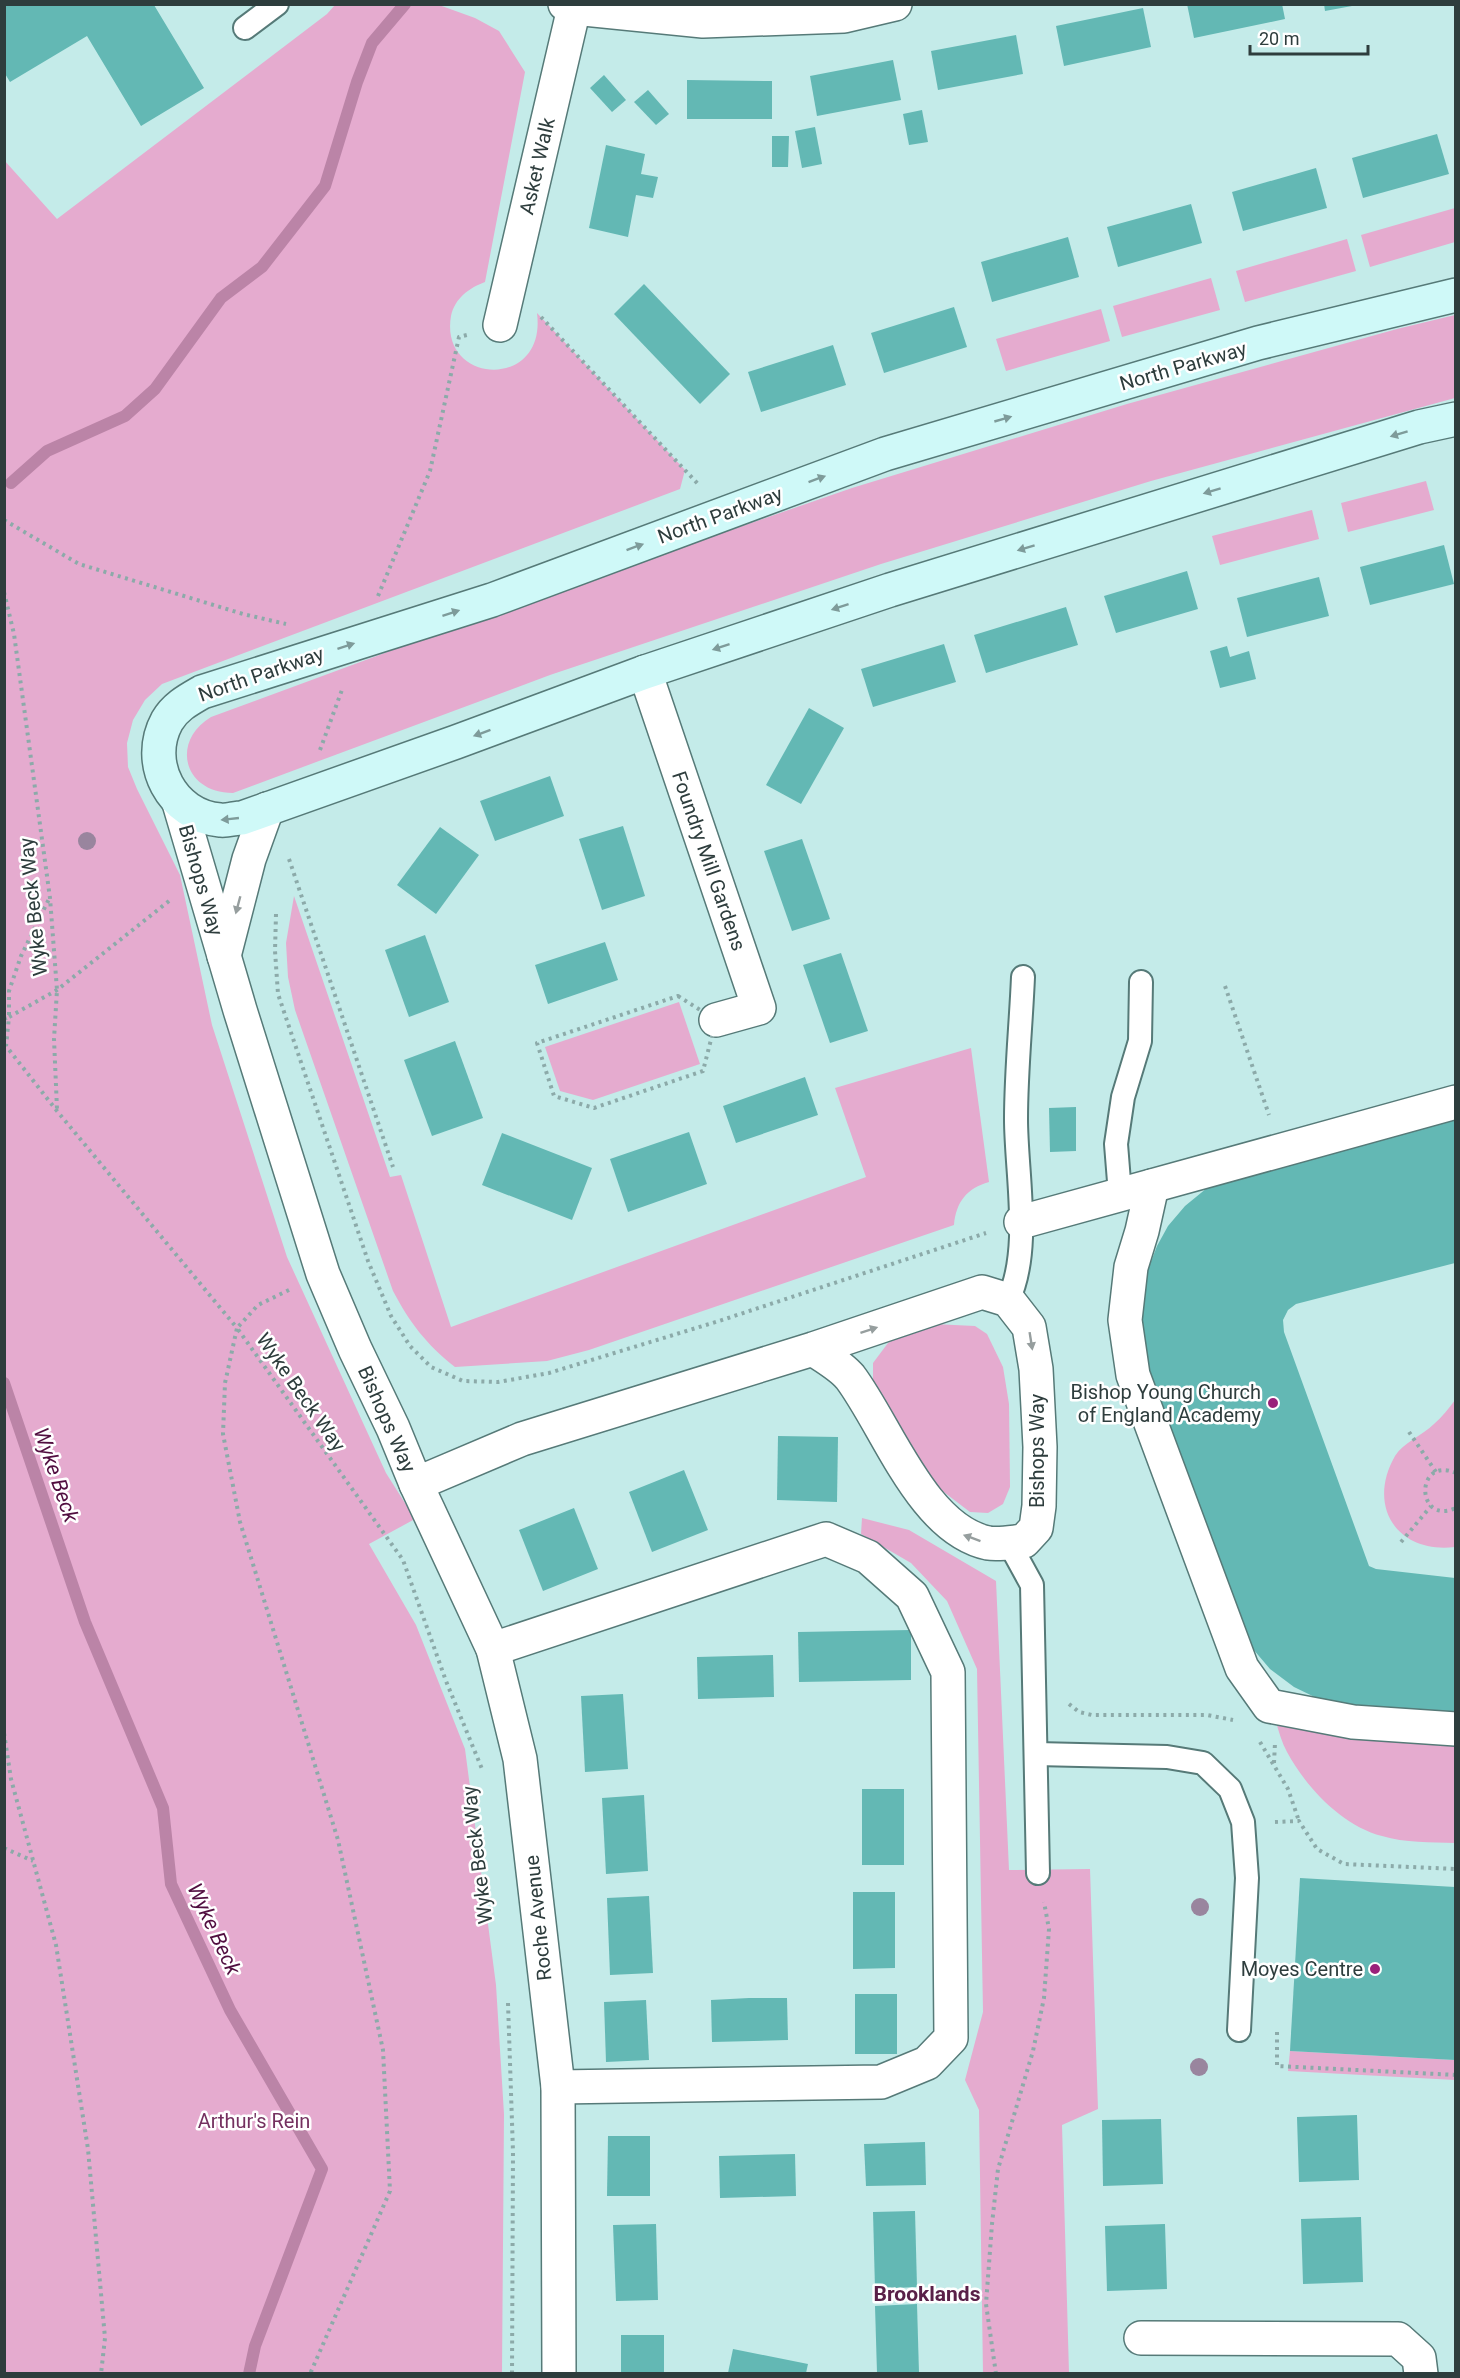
<svg xmlns="http://www.w3.org/2000/svg" width="1460" height="2378" viewBox="0 0 1460 2378" font-family="Roboto,sans-serif">
<rect width="100%" height="100%" fill="#c4ebe9"/>
<g fill="#e5abcf">
<path d="M335 5H439L475 18 499 31 525 72 485 282C469 288 455 298 451 316 439 385 547 391 537 313L685 470 680 489 162 684 145 700 133 720 127 743 128 767 137 789 180 875 212 1025 287 1257 386 1473 415 1519 369 1544 416 1625 465 1749 496 1985 504 2114 502 2373H5L4 160 57 219 327 14Z"/>
<polygon points="1455,208 1455,242 1370,267 1361,235"/>
<polygon points="1347,239 1356,271 1245,302 1236,271"/>
<polygon points="1211,278 1220,310 1122,337 1113,306"/>
<polygon points="1101,309 1110,341 1006,371 996,339"/>
<path d="M1455 315V398L1151 481 881 564 550 675 233 793C184 793 170 742 211 717L523 602 852 488 1127 404 1397 329Z"/>
<polygon points="1426,481 1434,510 1348,532 1341,503"/>
<polygon points="1312,510 1319,539 1220,565 1212,536"/>
<path d="M294 896 390 1177 401 1175 451 1327 866 1177 835 1088 971 1048 989 1182C967 1188 956 1202 954 1225L589 1350 547 1361 455 1367C426 1344 410 1323 393 1291L295 1010 288 977 286 943Z"/>
<polygon points="679,1002 700,1064 593,1100 560,1091 545,1047"/>
<polygon points="933,1324 975,1326 987,1334 1003,1367 1009,1404 1010,1487 1003,1504 988,1513 970,1512 932,1483 873,1386 873,1363 888,1343 909,1330"/>
<path d="M1455 1400V1547C1398 1554 1366 1507 1395 1456 1403 1443 1423 1435 1434 1424 1442 1417 1449 1408 1455 1400Z"/>
<polygon points="862,1518 909,1530 996,1581 1009,1870 1090,1869 1098,2109 1062,2125 1069,2373 983,2373 979,2110 965,2080 983,2012 977,1669 947,1601 911,1563 861,1534"/>
<path d="M1455 1719V1843C1431 1842 1405 1843 1382 1836 1342 1826 1306 1787 1287 1752 1282 1743 1279 1732 1276 1722Z"/>
<polygon points="1290,2051 1455,2060 1455,2080 1288,2071"/>
</g>
<g fill="none" stroke-linecap="round" stroke-linejoin="round">
<g stroke="#bb84a7" stroke-width="12">
<polyline points="11,483 47,451 125,416 155,389 221,298 262,267 325,186 357,82 372,43 405,4"/>
<polyline points="4,1383 85,1622 163,1808 171,1884 230,2010 322,2169 255,2346 249,2374"/>
</g>
</g>
<g fill="#63b8b4">
<polygon points="1187,4 1282,4 1285,19 1194,38"/>
<polygon points="1324,4 1351,4 1352,6 1325,11"/>
<polygon points="4,5 154,5 204,88 141,126 87,36 10,82 4,72"/>
<polygon points="1143,8 1151,47 1064,66 1056,26"/>
<polygon points="1016,35 1023,74 938,90 931,51"/>
<polygon points="893,60 901,100 817,116 810,76"/>
<polygon points="604,75 626,100 612,112 590,88"/>
<polygon points="687,80 772,81 772,119 687,119"/>
<polygon points="648,90 669,114 656,125 634,102"/>
<polygon points="922,110 928,142 909,145 903,114"/>
<polygon points="815,127 822,164 802,168 795,131"/>
<polygon points="1437,134 1449,174 1363,198 1352,158"/>
<polygon points="772,136 789,136 788,167 772,167"/>
<polygon points="606,145 645,154 641,174 658,177 653,198 636,195 628,237 589,228"/>
<polygon points="1316,168 1327,208 1243,231 1232,192"/>
<polygon points="1191,204 1202,243 1118,267 1107,227"/>
<polygon points="1068,237 1079,277 992,302 981,262"/>
<polygon points="644,284 730,374 700,404 614,314"/>
<polygon points="954,307 967,347 884,373 871,333"/>
<polygon points="833,345 846,385 761,412 748,372"/>
<polygon points="1444,545 1454,584 1370,605 1360,567"/>
<polygon points="1187,571 1198,609 1116,633 1104,596"/>
<polygon points="1319,577 1329,616 1247,637 1237,598"/>
<polygon points="1066,607 1078,645 986,673 974,635"/>
<polygon points="944,644 956,682 873,707 861,669"/>
<polygon points="1227,646 1230,657 1249,651 1256,679 1220,688 1210,651"/>
<polygon points="809,708 844,728 801,804 766,785"/>
<polygon points="550,776 564,816 495,841 480,801"/>
<polygon points="623,826 645,896 602,910 579,839"/>
<polygon points="440,827 479,855 436,914 397,885"/>
<polygon points="802,839 830,919 792,931 764,851"/>
<polygon points="425,935 449,1002 409,1017 385,950"/>
<polygon points="605,942 618,980 548,1004 535,965"/>
<polygon points="841,953 868,1031 830,1043 803,965"/>
<polygon points="455,1041 483,1118 432,1136 404,1060"/>
<polygon points="805,1077 818,1115 736,1143 723,1106"/>
<polygon points="1076,1107 1076,1151 1050,1152 1049,1108"/>
<polygon points="1455,1117 1455,1263 1296,1304 1288,1310 1283,1320 1284,1332 1369,1566 1376,1569 1455,1578 1455,1719 1325,1702 1294,1687 1270,1669 1253,1649 1238,1627 1143,1370 1137,1334 1146,1275 1157,1246 1168,1226 1185,1206 1207,1188"/>
<polygon points="689,1132 707,1184 628,1212 610,1159"/>
<polygon points="502,1133 592,1168 572,1220 482,1185"/>
<polygon points="778,1436 838,1437 837,1502 777,1500"/>
<polygon points="684,1470 708,1530 652,1552 629,1492"/>
<polygon points="574,1508 598,1569 543,1591 519,1530"/>
<polygon points="911,1630 911,1680 799,1682 798,1632"/>
<polygon points="773,1655 774,1697 698,1699 697,1657"/>
<polygon points="623,1694 628,1769 585,1772 581,1696"/>
<rect x="862" y="1789" width="42" height="76"/>
<polygon points="644,1795 648,1871 606,1874 602,1798"/>
<polygon points="1300,1878 1455,1887 1455,2060 1290,2051"/>
<polygon points="853,1892 895,1892 895,1968 853,1969"/>
<polygon points="649,1896 653,1973 610,1975 607,1898"/>
<rect x="855" y="1994" width="42" height="60"/>
<polygon points="749,1998 787,1998 788,2040 712,2042 711,2000"/>
<polygon points="646,2000 649,2060 606,2062 604,2002"/>
<polygon points="1357,2115 1359,2180 1299,2182 1297,2117"/>
<polygon points="1161,2119 1163,2184 1103,2186 1102,2120"/>
<polygon points="608,2136 650,2136 650,2196 607,2196"/>
<polygon points="925,2142 926,2185 866,2186 864,2144"/>
<polygon points="795,2154 796,2196 720,2198 719,2156"/>
<polygon points="915,2211 917,2287 875,2289 873,2212"/>
<polygon points="1361,2217 1363,2282 1303,2284 1301,2219"/>
<polygon points="656,2224 658,2300 616,2301 613,2225"/>
<polygon points="1165,2224 1167,2289 1107,2291 1105,2226"/>
<polygon points="917,2304 919,2373 877,2373 875,2306"/>
<rect x="621" y="2335" width="43" height="38"/>
<polygon points="733,2349 808,2364 806,2373 728,2373"/>
</g>
<g fill="none" stroke-linecap="round" stroke-linejoin="round">
<defs>
<g id="lane">
<polyline points="245,28 277,4"/>
<polyline points="1120,1194 1116,1144 1123,1097 1140,1041 1141,982"/>
<path d="M1008 1300C1032 1250 1016 1173 1016 1119 1016 1072 1021 1024 1023 977"/>
<polyline points="1009,1543 1032,1585 1038,1873"/>
<polyline points="1036,1754 1167,1757 1203,1763 1230,1789 1243,1822 1247,1878 1239,2030"/>
</g>
<g id="street">
<polyline points="565,4 574,8 703,21 844,16 895,4"/>
<polyline points="500,325 574,8"/>
<polyline points="645,672 759,1008 716,1020"/>
<path d="M179 803 240 1010 323 1274 355 1349 393 1428 416 1484 522 1439 813 1349 982 1292 1008 1300 1029 1327 1036 1369 1040 1447 1039 1506 1036 1528 1024 1541C1013 1542 999 1545 988 1543 922 1529 887 1426 850 1377 841 1366 825 1357 813 1349"/>
<polyline points="224,956 249,859 267,809"/>
<polyline points="1152,1186 1142,1231 1131,1267 1125,1320 1133,1375 1242,1668 1269,1706 1353,1722 1456,1729"/>
<polyline points="1021,1222 1456,1102"/>
<polyline points="416,1484 493,1649 520,1759 558,2087 559,2374"/>
<polyline points="493,1649 826,1539 868,1557 912,1596 948,1672 951,2038 927,2063 881,2082 558,2087"/>
<polyline points="1141,2338 1398,2339 1419,2358 1421,2374"/>
</g>
<path id="secondary" d="M1456 295 1258 343 885 454 492 600 202 692C188 700 175 707 167 721 144 763 172 816 220 820 227 821 235 818 242 818L456 742 645 672 890 590 1419 427 1456 419"/>
</defs>
<use href="#lane" stroke="#567a78" stroke-width="26"/>
<use href="#street" stroke="#567a78" stroke-width="36"/>
<use href="#secondary" stroke="#567a78" stroke-width="36"/>
<g stroke="#8caaa9" stroke-width="4" stroke-dasharray="3 4.5" stroke-linecap="butt">
<polyline points="541,317 698,484"/>
<polyline points="4,520 79,564 243,614 286,624"/>
<polyline points="4,592 14,634 50,898 57,990 54,1039 57,1109"/>
<polyline points="378,596 430,471 459,337 467,335"/>
<polyline points="320,750 343,687"/>
<polyline points="289,859 393,1167"/>
<polyline points="169,901 57,990 9,1017 6,1046 57,1111 237,1328 225,1383 223,1434 240,1522 338,1840 383,2050 390,2191 310,2374"/>
<polyline points="276,914 275,951 278,994 368,1261 391,1316 410,1346 431,1367 463,1381 498,1382 549,1373 719,1321 986,1233"/>
<polyline points="1225,986 1269,1115"/>
<polygon points="678,996 716,1020 703,1071 594,1108 554,1096 537,1043"/>
<polyline points="4,1019 9,1017 9,991 21,956 49,899"/>
<polyline points="289,1290 258,1305 237,1328 403,1560 446,1681 482,1769"/>
<polyline points="1409,1432 1436,1472"/>
<path d="M1456 1473C1415 1455 1415 1526 1456 1508"/>
<polyline points="1401,1542 1431,1506"/>
<polyline points="1069,1704 1079,1712 1092,1715 1207,1715 1233,1720"/>
<polyline points="4,1733 11,1779 56,1945 88,2149 105,2338 101,2374"/>
<polyline points="1260,1742 1288,1789 1299,1821"/>
<polyline points="1274,1763 1275,1743"/>
<polyline points="1275,1822 1299,1821 1317,1849 1344,1864 1456,1869"/>
<polyline points="4,1848 33,1861"/>
<polyline points="508,2003 513,2152 512,2374"/>
<polyline points="1277,2032 1277,2066 1456,2075"/>
<polyline points="996,2374 986,2304 992,2224 998,2169 1033,2051 1044,1998 1049,1929 1044,1902"/>
</g>
<use href="#lane" stroke="#fff" stroke-width="22"/>
<use href="#street" stroke="#fff" stroke-width="33"/>
<use href="#secondary" stroke="#cff9f8" stroke-width="33"/>
</g>
<g fill="#99859e">
<circle cx="87" cy="841" r="9"/>
<circle cx="1200" cy="1907" r="9"/>
<circle cx="1199" cy="2067" r="9"/>
</g>
<defs><path id="oneway-solid" d="M-6-.8H1V-3.2L6.5 0L1 3.2V.8H-6Z" transform="scale(1.5)"/></defs>
<g fill="#7e9b9a">
<use href="#oneway-solid" transform="translate(1003 419) rotate(-16)"/>
<use href="#oneway-solid" transform="translate(1399 434) rotate(163)"/>
<use href="#oneway-solid" transform="translate(817 479) rotate(-20)"/>
<use href="#oneway-solid" transform="translate(1212 491) rotate(163)"/>
<use href="#oneway-solid" transform="translate(635 547) rotate(-20)"/>
<use href="#oneway-solid" transform="translate(1026 548) rotate(163)"/>
<use href="#oneway-solid" transform="translate(840 607) rotate(162)"/>
<use href="#oneway-solid" transform="translate(451 613) rotate(-18)"/>
<use href="#oneway-solid" transform="translate(346 646) rotate(-18)"/>
<use href="#oneway-solid" transform="translate(721 647) rotate(162)"/>
<use href="#oneway-solid" transform="translate(482 733) rotate(160)"/>
<use href="#oneway-solid" transform="translate(230 819) rotate(174)"/>
</g>
<g fill="#969e9e">
<use href="#oneway-solid" transform="translate(238 905) rotate(105)"/>
<use href="#oneway-solid" transform="translate(869 1330) rotate(-18)"/>
<use href="#oneway-solid" transform="translate(1031 1341) rotate(81)"/>
<use href="#oneway-solid" transform="translate(972 1538) rotate(-160)"/>
</g>
<g fill="#9a217a" stroke="#fff" stroke-width="2">
<circle cx="1273" cy="1403" r="6"/>
<circle cx="1375" cy="1969" r="6"/>
</g>
<g text-anchor="middle" dominant-baseline="central" stroke-width="5" stroke-linejoin="round" paint-order="stroke">
<g font-size="20" fill="#2e3d3d" stroke="#fff">
<text transform="translate(537 166) rotate(-77)">Asket Walk</text>
<text transform="translate(1183 366) rotate(-16)">North Parkway</text>
<text transform="translate(720 515) rotate(-20)">North Parkway</text>
<text transform="translate(261 674) rotate(-19)">North Parkway</text>
<text transform="translate(709 861) rotate(71)">Foundry Mill Gardens</text>
<text transform="translate(201 880) rotate(74)">Bishops Way</text>
<text transform="translate(33 907) rotate(-96)">Wyke Beck Way</text>
<text transform="translate(301 1392) rotate(55)">Wyke Beck Way</text>
<text transform="translate(387 1419) rotate(66)">Bishops Way</text>
<text transform="translate(1037 1451) rotate(-90)">Bishops Way</text>
<text transform="translate(477 1855) rotate(-97)">Wyke Beck Way</text>
<text transform="translate(538 1918) rotate(-96)">Roche Avenue</text>
</g>
<g font-size="20" fill="#2e3d3d" stroke="#fff" text-anchor="end">
<text x="1261" y="1392">Bishop Young Church<tspan x="1261" dy="23">of England Academy</tspan></text>
<text x="1363" y="1969">Moyes Centre</text>
</g>
<g font-size="20" fill="#753160" stroke="#fff">
<text x="254" y="2121">Arthur's Rein</text>
</g>
<g font-size="21" font-style="italic" fill="#510e40" stroke="#fff">
<text transform="translate(56 1475) rotate(71)">Wyke Beck</text>
<text transform="translate(214 1929) rotate(65)">Wyke Beck</text>
</g>
<g font-size="21" font-weight="bold" fill="#592048" stroke="#fff">
<text x="927" y="2294">Brooklands</text>
</g>
</g>
<rect width="1460" height="2378" fill="none" stroke="#2e3d3d" stroke-width="12"/>
<path d="M1250 45v9h118v-9" fill="none" stroke="#2e3d3d" stroke-width="3"/>
<text x="1259" y="45" font-size="18" fill="#2e3d3d" stroke="#ffffff" stroke-width="4.5" paint-order="stroke">20 m</text>
</svg>
